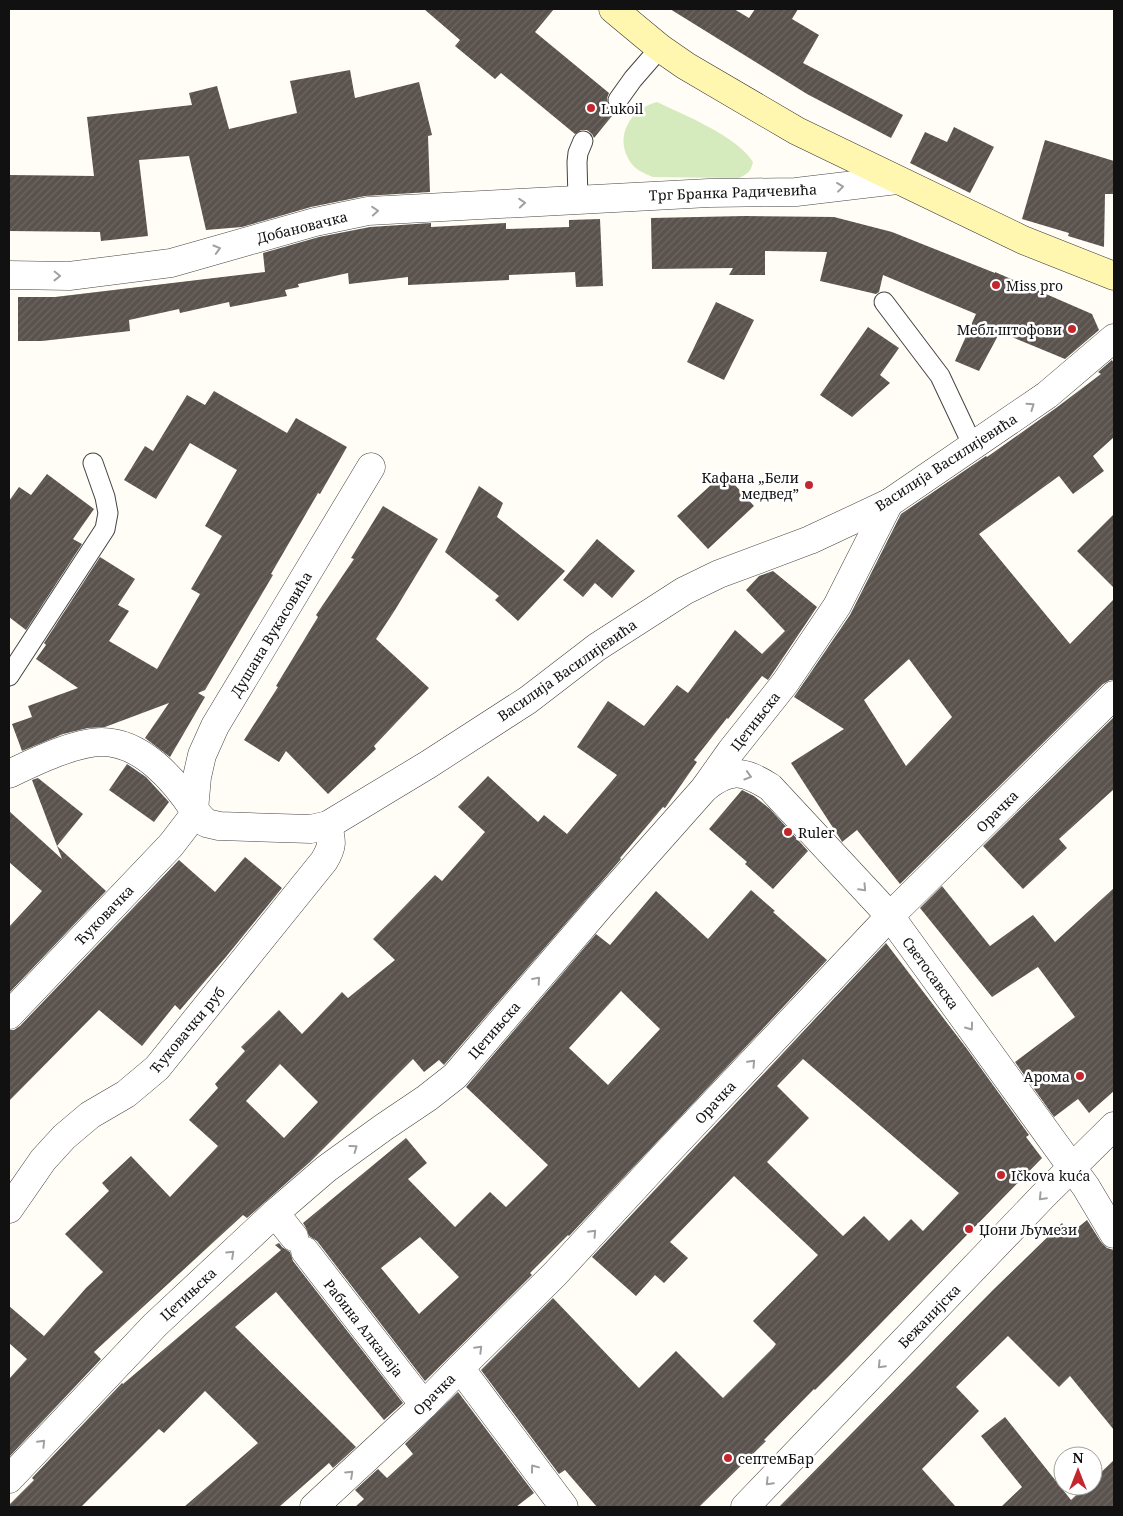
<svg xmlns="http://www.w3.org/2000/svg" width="1123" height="1516" viewBox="0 0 1123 1516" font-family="'Noto Serif',serif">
<defs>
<pattern id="building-hatch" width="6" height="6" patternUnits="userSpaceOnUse" patternTransform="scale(1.25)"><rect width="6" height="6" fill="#5a524d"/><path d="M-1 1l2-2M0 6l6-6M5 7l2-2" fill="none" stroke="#6d6662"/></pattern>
</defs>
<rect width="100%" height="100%" fill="#fffdf5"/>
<path fill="#d5ebbd" d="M657 102C684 115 737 136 753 162 751 171 748 174 739 178L653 177C645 174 636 170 631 163 613 137 630 109 657 102Z"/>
<g fill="url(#building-hatch)" fill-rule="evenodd">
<polygon points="424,9 554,9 535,32 609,93 607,98 608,104 611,109 616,111 594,138 592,134 587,130 581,130 575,134 501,73 495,79 455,46 460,40"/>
<polygon points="670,9 734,9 749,18 755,9 798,9 792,19 819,35 803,63 903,115 891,138 807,94"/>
<polygon points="350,70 355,98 419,82 432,135 428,136 430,192 365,196 311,207 242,227 206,230 189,156 139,160 148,236 101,241 100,232 9,231 9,175 94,176 87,117 192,105 189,93 217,86 229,129 297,113 290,81"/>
<polygon points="954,127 994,147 970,193 910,163 925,132 947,142"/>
<polygon points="1045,140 1114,161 1114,194 1105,194 1104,247 1068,236 1069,233 1022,219"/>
<polygon points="745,216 834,217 892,232 995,273 995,272 1092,314 1099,330 1065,359 1000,332 979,371 955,361 976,314 883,275 879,292 876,294 820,281 827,252 765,251 765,275 729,275 733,268 652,269 651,218"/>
<polygon points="600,219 603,286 576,287 575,272 509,275 509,280 408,285 408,277 349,284 348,273 298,284 299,287 285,290 287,296 230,307 229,302 180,313 179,309 129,320 130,331 42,341 18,341 18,297 55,297 265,272 263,253 319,237 370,227 431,223 431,227 506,223 506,229 569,227 569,220"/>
<polygon points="716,302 754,320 724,380 687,362"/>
<polygon points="868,327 899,348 880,375 890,383 852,417 820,395"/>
<path d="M1112 360 1114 364V437L1093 456 1104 471 1073 494 1059 476 979 534 1070 644 1114 599V680H1110L1103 684 900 884 857 830 842 842 841 840 791 763 844 729 794 697 850 615 901 514 986 456 987 457 1056 408 1101 374 1098 372ZM909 659 952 717 906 766 864 700Z"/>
<polygon points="214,391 287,433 296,418 347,447 320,494 318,493 271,574 273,575 205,690 198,693 205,697 170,757 145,738 169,703 105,727 88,728 63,734 22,751 12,724 32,717 28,706 78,688 36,659 46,645 44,643 100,557 135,579 118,605 129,611 109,641 157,669 200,594 191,589 222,536 205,526 237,470 190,443 156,499 124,480 145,446 153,451 187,395 205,405"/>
<polygon points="724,473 754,506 708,549 677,516"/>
<polygon points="47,474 94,509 73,539 82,544 26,630 9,617 9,501 19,487 31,495"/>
<polygon points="479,486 503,503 497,517 565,571 518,621 495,600 499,596 445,552"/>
<polygon points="383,506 438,539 395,610 376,639 429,688 374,746 376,749 328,794 286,751 279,762 244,740 278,687 276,686 318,617 316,615 354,559 351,558"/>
<polygon points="1114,514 1114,588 1077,551"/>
<polygon points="597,539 635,571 612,598 595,583 583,597 563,580"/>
<path d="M773 571 817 607 768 680 762 676 728 719 727 718 694 760 697 762 665 808 663 807 620 858 621 859 444 1065 439 1060 424 1072 413 1059 310 1162 247 1218 243 1215 94 1352 101 1359 9 1457V1379L27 1359 9 1343V1306L44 1336 86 1288 103 1272 65 1234 109 1191 102 1183 131 1156 170 1197 218 1146 189 1120 218 1088 215 1084 245 1051 241 1047 279 1010 302 1034 342 992 348 998 395 960 373 939 435 875 442 881 485 832 458 807 488 776 538 822 544 815 567 834 617 775 577 747 608 701 644 726 677 685 688 693 735 630 762 654 785 631 746 590 759 576ZM280 1064 318 1102 284 1138 246 1101Z"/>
<polygon points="1114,717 1114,789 1059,839 1067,848 1023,889 983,846"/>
<polygon points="127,764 146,777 169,802 154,822 109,790"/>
<polygon points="38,778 83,814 57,846 32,780"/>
<polygon points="742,790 754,796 770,809 808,851 773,889 745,864 747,862 709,829"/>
<polygon points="9,811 62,859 57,846 106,891 9,993 9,927 42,891 9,862"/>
<polygon points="245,857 282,888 225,958 180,1010 175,1005 142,1046 99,1010 9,1101 9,1030 14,1030 20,1026 179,860 215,892"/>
<polygon points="942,886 990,946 1033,915 1055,942 1114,888 1114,1091 1089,1113 1078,1099 1054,1117 1015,1062 1075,1017 1038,967 992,997 920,908"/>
<path d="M751 890 775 911 773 912 827 960 569 1236 568 1235 530 1273 532 1275 425 1381 317 1241 309 1236 306 1228 303 1223 406 1138 427 1163 408 1179 455 1227 490 1192 506 1207 548 1165 466 1087 596 934 610 945 656 891 708 939ZM621 991 660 1029 608 1085 569 1048ZM420 1237 459 1277 419 1314 381 1268Z"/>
<path d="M886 943 967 1049 1029 1135 1026 1137 1042 1158 844 1361 815 1390 814 1389 764 1440 766 1441 699 1507H597L565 1470 559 1474 481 1370 553 1298 639 1388 676 1351 723 1398 773 1348 776 1344 753 1321 818 1255 734 1176 670 1242 688 1258 664 1283 655 1275 636 1296 592 1257ZM803 1059 959 1193 923 1231 911 1219 889 1241 864 1216 843 1236 767 1162 809 1118 777 1086Z"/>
<polygon points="1087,1220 1101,1242 1107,1248 1114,1250 1114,1430 1070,1376 1059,1387 1008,1336 956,1387 979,1411 922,1469 956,1507 779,1507 993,1290 1062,1223 1070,1234"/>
<polygon points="279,1243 282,1247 290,1252 293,1261 403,1403 384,1420 276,1292 235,1327 356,1447 333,1468 329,1463 279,1507 184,1507 258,1443 205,1391 164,1433 159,1429 81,1507 9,1507 9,1505 34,1480 32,1478 122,1383 123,1384 281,1250 275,1245"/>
<polygon points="458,1392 534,1493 516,1507 355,1507 364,1499 355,1490 378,1469 387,1478 413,1454 405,1444"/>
<polygon points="1005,1417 1071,1500 1086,1486 1093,1486 1093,1480 1114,1460 1114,1507 1001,1507 1022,1487 981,1436"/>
</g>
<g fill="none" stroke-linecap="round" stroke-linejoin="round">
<defs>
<g id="service">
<polyline points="618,100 633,79 660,48"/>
<polyline points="578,199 577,162 578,153 583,141"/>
<polyline points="884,302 940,376 973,446"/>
<polyline points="9,676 105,529 108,513 105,497 93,463"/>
</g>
<g id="pedestrian">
<polyline points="194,810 206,823 219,826 311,829 328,825 429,764 528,700 597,647 684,591 719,574 810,540 889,503"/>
<path d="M9 1209 43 1160 64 1137 90 1115 126 1094 157 1068 324 861C333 846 332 842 328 825"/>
<polyline points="275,1213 294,1237"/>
<polyline points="305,1251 424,1405"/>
</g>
<g id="minor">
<polyline points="9,275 69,276 171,263 315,222 368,211 709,193 796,192 897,180"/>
<path d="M9 774C34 762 75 742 102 742 142 742 175 781 194 810"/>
<path d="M705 788C731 767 744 771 770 787L890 916 1086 1187 1114 1234"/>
<polyline points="9,1015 171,845 191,819 194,810 197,777 202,755 215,726 371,467"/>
<polyline points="460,1368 564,1507"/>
<polyline points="9,1479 155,1325 275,1213 326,1169 384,1127 427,1098 455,1076 601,905 704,789 731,751 785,683 837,606 889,503 1047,395 1114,338"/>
<polyline points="314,1507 424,1405 460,1368 555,1274 663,1157 890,916 1114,695"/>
</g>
<polyline id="tertiary" points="745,1507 1043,1196 1114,1126"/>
<polyline id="secondary" points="613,9 660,48 686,66 797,131 1023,240 1114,276"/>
</defs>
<use href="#service" stroke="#444" stroke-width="21"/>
<use href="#pedestrian" stroke="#444" stroke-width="29"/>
<use href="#minor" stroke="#444" stroke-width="29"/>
<use href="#tertiary" stroke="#444" stroke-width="29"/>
<use href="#secondary" stroke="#333" stroke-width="29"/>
<use href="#service" stroke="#fff" stroke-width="19"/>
<use href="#pedestrian" stroke="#fff" stroke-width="28"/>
<use href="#minor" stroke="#fff" stroke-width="28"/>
<use href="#tertiary" stroke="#fff" stroke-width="28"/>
<use href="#secondary" stroke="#fff6b0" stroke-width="28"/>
</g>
<defs><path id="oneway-chevron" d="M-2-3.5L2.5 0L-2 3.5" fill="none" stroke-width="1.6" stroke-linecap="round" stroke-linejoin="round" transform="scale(1.25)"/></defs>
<g stroke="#a0a0a0">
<use href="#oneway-chevron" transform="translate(840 187) rotate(-7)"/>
<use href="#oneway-chevron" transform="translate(522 203) rotate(-4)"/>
<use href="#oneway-chevron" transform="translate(375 211) rotate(-4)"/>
<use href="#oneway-chevron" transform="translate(217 249) rotate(-16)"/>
<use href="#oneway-chevron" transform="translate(57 276) rotate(1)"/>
<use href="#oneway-chevron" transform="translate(1031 406) rotate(-35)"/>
<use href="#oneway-chevron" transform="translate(748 776) rotate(17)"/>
<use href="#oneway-chevron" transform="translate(863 888) rotate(47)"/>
<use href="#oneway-chevron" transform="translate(537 980) rotate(-49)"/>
<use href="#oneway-chevron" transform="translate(970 1027) rotate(54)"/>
<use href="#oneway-chevron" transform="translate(752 1063) rotate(-47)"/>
<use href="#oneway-chevron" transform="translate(354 1148) rotate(-36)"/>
<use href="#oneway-chevron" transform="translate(1042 1197) rotate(134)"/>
<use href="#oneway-chevron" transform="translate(593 1233) rotate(-47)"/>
<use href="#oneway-chevron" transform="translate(231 1254) rotate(-43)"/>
<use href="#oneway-chevron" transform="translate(479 1349) rotate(-45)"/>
<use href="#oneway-chevron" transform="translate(881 1365) rotate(134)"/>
<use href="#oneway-chevron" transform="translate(42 1443) rotate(-46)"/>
<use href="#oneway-chevron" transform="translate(534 1468) rotate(-127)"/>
<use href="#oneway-chevron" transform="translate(350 1474) rotate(-43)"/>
<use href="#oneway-chevron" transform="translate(769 1482) rotate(134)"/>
</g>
<g fill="#c4262e" stroke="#fff" stroke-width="2">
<circle cx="591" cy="108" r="5"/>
<circle cx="996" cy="285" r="5"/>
<circle cx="1072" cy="329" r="5"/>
<circle cx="809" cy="485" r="5"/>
<circle cx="788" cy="832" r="5"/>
<circle cx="1080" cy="1076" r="5"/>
<circle cx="1001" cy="1175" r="5"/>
<circle cx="969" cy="1229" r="5"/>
<circle cx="728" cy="1458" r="5"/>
</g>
<g text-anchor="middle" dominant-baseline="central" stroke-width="5" stroke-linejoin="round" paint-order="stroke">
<g font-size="14" fill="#111" stroke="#fff" text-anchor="start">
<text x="601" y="108">Lukoil</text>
<text x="1006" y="285">Miss pro</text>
<text x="1062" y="329" text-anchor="end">Мебл штофови</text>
<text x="799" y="477" text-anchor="end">Кафана „Бели<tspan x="799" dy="16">медвед”</tspan></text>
<text x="798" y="832">Ruler</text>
<text x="1070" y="1076" text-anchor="end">Арома</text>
<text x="1011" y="1175">Ičkova kuća</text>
<text x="979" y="1229">Џони Љумези</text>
<text x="738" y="1458">септемБар</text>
</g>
<g font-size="14" fill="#111" stroke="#fff">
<text transform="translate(733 192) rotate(-2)">Трг Бранка Радичевића</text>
<text transform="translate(302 227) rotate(-14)">Добановачка</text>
<text transform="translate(946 462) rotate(-33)">Василија Василијевића</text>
<text transform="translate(271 634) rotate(-59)">Душана Вукасовића</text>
<text transform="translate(567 670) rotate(-35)">Василија Василијевића</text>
<text transform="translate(755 721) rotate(-52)">Цетињска</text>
<text transform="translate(997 811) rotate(-45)">Орачка</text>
<text transform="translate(104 915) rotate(-46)">Ћуковачка</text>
<text transform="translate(931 973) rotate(54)">Светосавска</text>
<text transform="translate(187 1030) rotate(-50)">Ћуковачки руб</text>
<text transform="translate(494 1030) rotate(-49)">Цетињска</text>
<text transform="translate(715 1102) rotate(-47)">Орачка</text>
<text transform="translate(188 1294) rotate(-43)">Цетињска</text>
<text transform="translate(929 1316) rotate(-46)">Бежанијска</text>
<text transform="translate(364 1328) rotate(52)">Рабина Алкалаја</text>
<text transform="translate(434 1394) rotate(-45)">Орачка</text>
</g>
</g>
<rect width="1123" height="1516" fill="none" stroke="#111111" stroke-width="20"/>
<g transform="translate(1078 1471)"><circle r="24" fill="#ffffff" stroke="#a0a0a0"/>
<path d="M0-4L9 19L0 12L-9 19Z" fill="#c4262e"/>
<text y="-8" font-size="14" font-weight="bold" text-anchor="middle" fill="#111111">N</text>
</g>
</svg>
